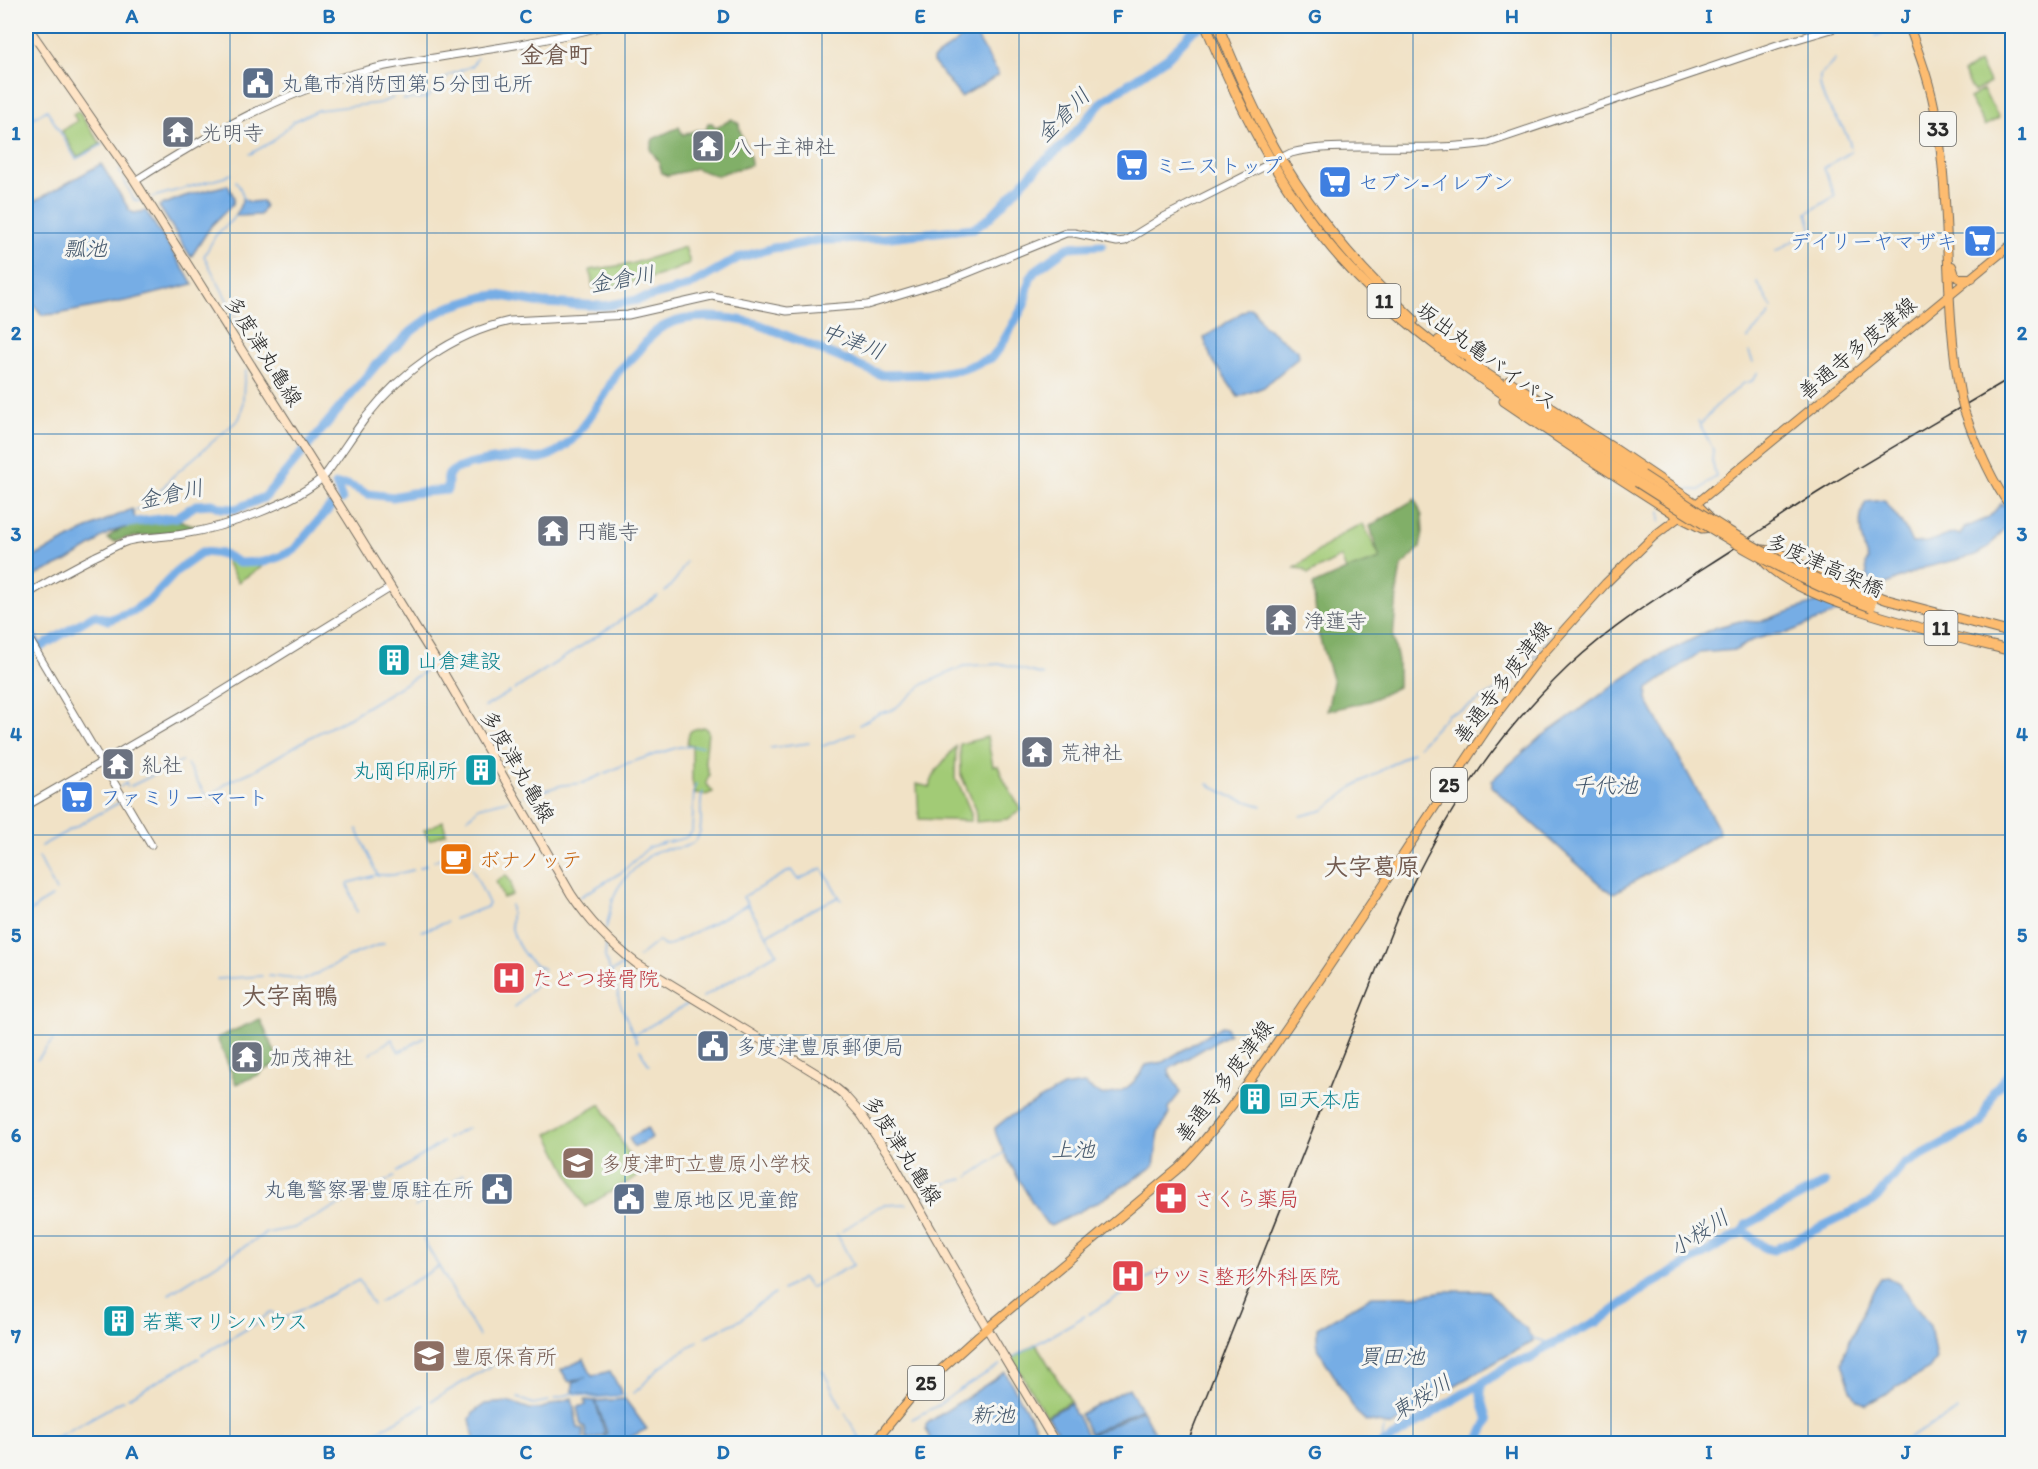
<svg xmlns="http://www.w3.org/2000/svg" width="2038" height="1469" viewBox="0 0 2038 1469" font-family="Itim,'Klee One',sans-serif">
<rect width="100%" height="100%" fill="#f6f6f2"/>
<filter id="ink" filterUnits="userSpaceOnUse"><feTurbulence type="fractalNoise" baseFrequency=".0167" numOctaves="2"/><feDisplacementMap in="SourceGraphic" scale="12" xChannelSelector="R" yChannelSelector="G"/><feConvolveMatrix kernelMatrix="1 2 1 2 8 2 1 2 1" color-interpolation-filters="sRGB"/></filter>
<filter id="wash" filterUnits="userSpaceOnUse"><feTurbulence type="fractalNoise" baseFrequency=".008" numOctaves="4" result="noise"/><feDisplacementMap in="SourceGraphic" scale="24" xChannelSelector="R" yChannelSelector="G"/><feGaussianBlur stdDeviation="1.35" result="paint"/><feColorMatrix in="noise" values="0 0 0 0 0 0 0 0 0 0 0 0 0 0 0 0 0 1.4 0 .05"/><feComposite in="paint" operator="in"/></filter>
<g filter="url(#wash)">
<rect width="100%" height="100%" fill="#f1e2c6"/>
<g fill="#a2cb76" stroke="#667b50" stroke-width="1.5">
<polygon points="1979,63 1990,83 1974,92 1963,72"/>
<polygon points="1983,90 1999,118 1985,126 1969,98"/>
<polygon points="78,111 101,144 77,157 62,131 77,121 73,114"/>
<path d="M685 247 690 263C664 277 622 286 593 288L590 270 631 264Z"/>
<polygon points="1363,524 1381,559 1346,570 1341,557 1308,574 1303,569 1295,568 1345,532"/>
<path d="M225 557C237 565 249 564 263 563L262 567 238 582 226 562Z"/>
<path d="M704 727 708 731 705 761 709 775 706 783 713 792 706 795 695 794 692 780V745H687C689 729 689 730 704 727Z"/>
<polygon points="987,737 993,766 998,766 1005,782 1021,810 1008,819 976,822 976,809 961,775 960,744"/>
<polygon points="956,746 955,779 958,782 971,813 971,821 919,819 917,784 929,787 936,771"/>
<polygon points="443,821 446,833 429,840 424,830"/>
<polygon points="506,875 511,882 512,895 503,898 496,881"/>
<polygon points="599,1105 601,1105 640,1175 585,1207 548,1134"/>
<polygon points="1036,1344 1071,1401 1046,1416 1012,1358"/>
</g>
<g fill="#81af67" stroke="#566d49" stroke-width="1.5">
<path d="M732 119 739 124C740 140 751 148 751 165 739 170 729 169 717 176L694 168C686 174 676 171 668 176L662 173 659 162 650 149 653 139 679 127 683 135 696 130H706L708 123H712L716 128Z"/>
<polygon points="1415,499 1422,516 1423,533 1420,548 1401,567 1398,584 1393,638 1398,661 1398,687 1369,701 1327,711 1333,682 1318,633 1313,585 1346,570 1380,559 1370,526"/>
<path d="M178 520 200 527 162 534 125 538 115 542 107 539C123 521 156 522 178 520Z"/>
<polygon points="260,1019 280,1063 262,1071 261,1074 236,1084 217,1038"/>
</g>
<g fill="#76ade5" stroke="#506c88" stroke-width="1.5">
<polygon points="973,30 998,74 997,76 961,97 933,62 933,59"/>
<polygon points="101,164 130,211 134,213 146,211 193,284 130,300 58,314 42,315 26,295 26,206"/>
<polygon points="228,185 234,197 233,204 211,226 191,257 159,206 185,196"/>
<polygon points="243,199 250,202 262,201 265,206 260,215 238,216 236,215"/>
<polygon points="1248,308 1253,309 1263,325 1298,351 1299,357 1264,387 1238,397 1211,358 1204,338"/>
<path d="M1884 500 1905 528 1912 543 1928 542 1954 533 1960 535 1964 528 1988 518 2002 503 2012 517V522L1998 536 1990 546 1976 555 1923 568 1884 585 1873 584 1867 575 1866 563 1868 560C1861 542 1856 519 1866 502Z"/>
<polygon points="132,509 137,524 111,532 100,538 95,544 67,561 26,580 26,561 97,524"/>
<polygon points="1820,601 1841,611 1787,633 1769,635 1751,641 1736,650 1699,653 1648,689 1647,700 1718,828 1719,833 1614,893 1604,888 1492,787 1492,780 1538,739 1646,663 1714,628 1740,621 1759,622"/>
<path d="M1222 1026 1226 1027 1229 1034 1169 1069C1168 1079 1180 1084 1180 1093L1168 1108 1169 1114 1159 1132 1154 1166 1105 1198 1051 1226 1047 1224C1037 1212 994 1140 995 1128L1007 1118 1063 1087 1084 1084 1101 1095C1124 1094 1135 1084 1146 1065L1163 1062Z"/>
<polygon points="647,1128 652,1138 634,1147 629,1138"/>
<polygon points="1887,1277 1899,1284 1930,1326 1936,1359 1929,1369 1866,1405 1857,1400 1850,1387 1842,1363 1845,1351 1875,1287 1881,1278"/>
<polygon points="1445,1291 1488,1291 1512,1318 1526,1328 1533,1341 1436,1396 1392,1426 1366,1421 1356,1412 1319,1351 1317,1341 1317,1328 1372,1296 1415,1296"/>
<polygon points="584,1359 592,1376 610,1371 623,1395 596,1397 573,1392 573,1382 586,1377 569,1382 561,1370"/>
<polygon points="1005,1372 1045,1443 933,1443 926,1429 926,1424"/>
<polygon points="1129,1388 1141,1409 1090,1434 1080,1414"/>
<polygon points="572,1398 578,1428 583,1429 584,1439 573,1444 475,1443 470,1419 474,1412 485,1404 510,1402 530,1409 539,1409"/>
<polygon points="625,1399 647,1429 618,1443 608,1443 604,1436 607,1433 596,1401"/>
<polygon points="585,1400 595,1401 605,1433 602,1436 587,1440 585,1427 581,1425 577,1407 586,1405"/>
<polygon points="1071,1403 1074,1414 1077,1415 1091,1443 1064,1443 1048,1416"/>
<path d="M1142 1410 1155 1434C1143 1450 1113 1444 1095 1443L1091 1435Z"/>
</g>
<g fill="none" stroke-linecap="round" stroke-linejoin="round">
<g stroke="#76ade5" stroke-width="1.5">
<polyline points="1876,36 1899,26"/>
<path d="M1835 60 1820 76C1817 104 1846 121 1851 148"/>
<polyline points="403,100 427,98 449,75 472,66 477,58"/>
<polyline points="26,122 47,110 76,159 102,145"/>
<polyline points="250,154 273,141 294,121 318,110 380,103 393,98"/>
<polyline points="119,170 134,200 141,201"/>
<polyline points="236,181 241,190 244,200"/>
<polyline points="153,197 225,177 231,174"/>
<polyline points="237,215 216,235 204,256 248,340"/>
<polyline points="1776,251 1812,230 1807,213 1835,196 1824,168 1851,152"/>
<polyline points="1757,282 1772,308"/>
<path d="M1748 339C1753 328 1765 325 1770 313"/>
<polyline points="1749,352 1753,362"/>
<polyline points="1700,425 1717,405 1727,398 1742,384 1752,381 1758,372"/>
<polyline points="1688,490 1700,490 1716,476 1712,461 1713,449 1698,421"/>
<path d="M133 511 148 505 173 476 239 419C246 405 241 387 246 371"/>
<polyline points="1660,512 1660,522"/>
<polyline points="665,592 677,578 686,562"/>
<polyline points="1507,684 1518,677 1553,635 1598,586"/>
<polyline points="514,690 658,596"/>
<polyline points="485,707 510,692"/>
<polyline points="859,725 880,713 893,710 924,684 964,666 1003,664 1043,675"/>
<polyline points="823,746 855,733"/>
<polyline points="1419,746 1448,714 1462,710 1505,685"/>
<polyline points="770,748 809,743"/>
<polyline points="187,764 206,796 210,797 228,782 253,771 314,735 345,720 427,670"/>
<polyline points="1208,784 1230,796 1262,806"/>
<polyline points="131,786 182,761"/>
<polyline points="120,787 126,783 127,787"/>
<polyline points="524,796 563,785 583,783 628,763 679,747 702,746"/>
<polyline points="1301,816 1324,810 1354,786 1413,752"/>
<polyline points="468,818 479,807 508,800"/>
<polyline points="357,829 378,876"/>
<polyline points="466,835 471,864"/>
<polyline points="668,842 685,838 692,832 694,789 696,784"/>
<polyline points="41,846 120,802 114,791"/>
<polyline points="39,857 56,891"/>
<polyline points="434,861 464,848"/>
<polyline points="419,868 426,865"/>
<polyline points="375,875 393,875 413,870"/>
<polyline points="348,883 373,876"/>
<polyline points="348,885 357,912"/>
<polyline points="580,897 622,872 649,847 666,842"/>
<path d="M511 905C512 913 510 922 512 929 517 947 527 962 544 969"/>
<polyline points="26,915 36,908 37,906 52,897"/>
<polyline points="454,919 487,907 489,904 472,868"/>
<path d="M606 928C610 915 611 899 618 888 623 879 646 857 655 852 668 846 690 852 698 837 705 823 697 806 703 792"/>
<polyline points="422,931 447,922"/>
<polyline points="767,935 813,909 839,897"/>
<polyline points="606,945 605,957 617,989 619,1001 637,1042"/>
<polyline points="638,957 657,942 659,941 664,946 668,946 747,905"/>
<polyline points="611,972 625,964"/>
<polyline points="268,976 304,980 357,953 384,943"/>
<polyline points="217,979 262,976"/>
<polyline points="703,997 777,953 743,897 791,870 798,880 822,868 841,900"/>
<polyline points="515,1007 536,984 543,973"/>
<polyline points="634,1035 688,1004"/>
<polyline points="640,1050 649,1065"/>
<polyline points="370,1054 392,1039 399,1052 424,1038"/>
<polyline points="37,1060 53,1040"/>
<polyline points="29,1068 30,1067"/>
<polyline points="447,1139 468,1128"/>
<polyline points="397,1172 443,1142"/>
<polyline points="968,1177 1005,1152"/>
<polyline points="925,1197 944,1184 963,1179"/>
<polyline points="415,1207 464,1174"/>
<polyline points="842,1231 878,1207 884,1205 907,1204"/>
<polyline points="423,1239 479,1336"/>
<polyline points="783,1290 803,1278 810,1288 853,1265 837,1234"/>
<polyline points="169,1294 266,1233 294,1228 394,1177"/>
<polyline points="379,1302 438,1267"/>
<polyline points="1089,1314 1160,1271"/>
<polyline points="283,1319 359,1280 373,1305"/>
<polyline points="705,1337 742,1319 756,1306 775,1294"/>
<polyline points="1531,1338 1544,1341 1549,1346"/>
<polyline points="202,1355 257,1323 270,1312 273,1312 279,1321"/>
<polyline points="1012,1358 1085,1316"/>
<polyline points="823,1371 842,1408"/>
<path d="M633 1393C644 1387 645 1381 654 1373 667 1361 683 1351 698 1341"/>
<polyline points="128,1398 199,1358"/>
<polyline points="518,1398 533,1404 549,1401"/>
<polyline points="554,1399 573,1393 595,1398 626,1395"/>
<polyline points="431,1401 494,1364"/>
<polyline points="845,1413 861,1441 870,1439"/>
<polyline points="912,1419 939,1405 956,1392 1000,1365"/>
<polyline points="50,1441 124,1400"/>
<polyline points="361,1441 424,1405"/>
<polyline points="1382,1443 1384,1426"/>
<polyline points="1898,1444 1957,1411"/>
</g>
<g stroke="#76ade5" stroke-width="9">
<path d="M601 400C609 390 611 382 617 373 623 366 631 360 637 353 643 347 648 338 655 332 682 311 727 316 758 324L882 375 932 374 963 369 991 358 999 349 1024 305 1030 278 1035 271 1068 247 1102 245"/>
<path d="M342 499 336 485H348L368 494 393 497 412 493 447 490C449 485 447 480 448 476 453 463 511 457 524 457 530 457 536 460 542 458 570 450 583 427 598 404"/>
<polyline points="127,523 177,517 196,505 212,504 222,508 236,509 265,497 376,365 412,331 432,316 449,307 483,297 497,295 542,303 604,306 637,300 689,286 738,258 773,248 790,246 817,240 871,239 974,228 988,219 1038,167 1066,143 1103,101 1168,57 1194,30 1203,26"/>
<polyline points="179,569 203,552 223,554 239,563 264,562 279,557 294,550 331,506"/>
<polyline points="32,639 33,638 39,648 94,615 108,620 133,611 151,599 176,572"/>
<polyline points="1744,1231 1765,1248 1774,1250 1874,1201 1903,1165 1981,1123 1994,1091 2012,1070"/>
<polyline points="1598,1322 1643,1289 1744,1231 1746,1225 1825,1183"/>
<path d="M1382 1444C1416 1426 1446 1402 1481 1384"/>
<polyline points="1477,1444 1488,1421 1481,1396 1481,1384 1514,1362 1530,1359 1544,1348 1594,1323"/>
</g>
</g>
</g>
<g filter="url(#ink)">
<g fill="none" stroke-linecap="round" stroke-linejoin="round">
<defs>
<g id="tertiary">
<path d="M135 181C207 135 278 94 360 72 388 64 417 61 446 56 499 48 551 40 603 26"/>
<path d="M26 595C48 581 71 569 94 557 105 552 116 545 128 541 144 537 165 537 183 534 223 528 298 503 326 474 340 455 352 436 366 417 402 371 452 334 510 321L628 315 712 296 787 311 867 305 950 280 1066 233H1074L1117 242 1125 241 1164 217 1291 153C1315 147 1337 147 1361 147 1403 147 1447 149 1488 143L1777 45 1842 26"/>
<polyline points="26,634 151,845"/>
<polyline points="26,806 192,710 390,588"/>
</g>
<path id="secondary" d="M27 26 135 181 350 522 440 667 571 894C589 921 610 943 636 963L822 1077 843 1094 861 1114 889 1155 987 1328 1056 1444"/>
<g id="primary">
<path d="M1909 26C1920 56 1931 85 1936 117 1952 210 1943 306 1961 398"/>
<polyline points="1952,266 1955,275 1958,278 1972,278"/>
<path d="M1964 410C1976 445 1990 479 2012 509"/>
<path d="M873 1444 914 1394 979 1335 1179 1168C1224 1122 1260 1066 1297 1013 1366 913 1431 811 1499 711L1541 656 1606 583 1654 536 1696 504 2012 244"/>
</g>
<g id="trunk">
<path d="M1206 26C1242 114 1288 204 1355 274 1437 358 1540 417 1637 482"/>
<path d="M1218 26C1233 61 1247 96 1265 130 1303 203 1354 265 1414 320"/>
<polyline points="1439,340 1479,363"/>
<polyline points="1470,363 1642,475"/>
<polyline points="1509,381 1616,450 1696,504 1708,516"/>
<polyline points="1504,401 1596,463 1680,517 1702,528 1713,527"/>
<polyline points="1763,550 1778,553 1824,577 1888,600 2012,633"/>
<path d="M1762 558C1788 601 1961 638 2012 651"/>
</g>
</defs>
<use href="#tertiary" stroke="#706b61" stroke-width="9"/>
<use href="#secondary" stroke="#706b61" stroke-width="10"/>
<use href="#primary" stroke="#706b61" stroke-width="10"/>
<use href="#trunk" stroke="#706b61" stroke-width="11"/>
<use href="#tertiary" stroke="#fff" stroke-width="7"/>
<use href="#secondary" stroke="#fee4c6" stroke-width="8"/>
<use href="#primary" stroke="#fdbc70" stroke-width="8"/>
<use href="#trunk" stroke="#fdbc70" stroke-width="9"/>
<path stroke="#2b2b2b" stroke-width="1.5" d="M1187 1444 1401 908C1443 816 1494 738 1568 667 1617 621 1674 587 1730 551 1762 530 1792 508 1825 488 1887 450 1950 414 2012 377"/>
<defs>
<polyline id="primary-bridge" points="1961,398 1964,410"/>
<g id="trunk-bridge">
<path d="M1642 475C1690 506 1737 539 1788 565 1815 579 1844 590 1873 600"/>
<path d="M1637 482C1712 530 1786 577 1871 607"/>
</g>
</defs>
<use href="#primary-bridge" stroke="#706b61" stroke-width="10" stroke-linecap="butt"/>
<use href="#trunk-bridge" stroke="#706b61" stroke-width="11" stroke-linecap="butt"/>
<use href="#primary-bridge" stroke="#fdbc70" stroke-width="8"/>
<use href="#trunk-bridge" stroke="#fdbc70" stroke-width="9"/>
</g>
</g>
<path fill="none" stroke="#1f6fb2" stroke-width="1.5" stroke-opacity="0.55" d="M230 26V1444M427 26V1444M625 26V1444M822 26V1444M1019 26V1444M1216 26V1444M1413 26V1444M1611 26V1444M1808 26V1444M26 233H2012M26 434H2012M26 634H2012M26 835H2012M26 1035H2012M26 1236H2012"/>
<defs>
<symbol id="civic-square" viewBox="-11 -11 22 22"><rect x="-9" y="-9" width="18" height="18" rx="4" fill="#5c6f8a" stroke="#f6f6f2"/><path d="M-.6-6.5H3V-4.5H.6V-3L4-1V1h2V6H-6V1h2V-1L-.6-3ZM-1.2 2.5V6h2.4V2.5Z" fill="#fff"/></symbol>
<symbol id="temple-square" viewBox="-11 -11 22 22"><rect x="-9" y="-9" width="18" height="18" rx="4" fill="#6b7280" stroke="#f6f6f2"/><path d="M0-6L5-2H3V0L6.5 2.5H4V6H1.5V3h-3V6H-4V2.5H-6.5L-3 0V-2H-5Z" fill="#fff"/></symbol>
<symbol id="supermarket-square" viewBox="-11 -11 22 22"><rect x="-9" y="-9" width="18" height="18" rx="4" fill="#3f7fe0" stroke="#f6f6f2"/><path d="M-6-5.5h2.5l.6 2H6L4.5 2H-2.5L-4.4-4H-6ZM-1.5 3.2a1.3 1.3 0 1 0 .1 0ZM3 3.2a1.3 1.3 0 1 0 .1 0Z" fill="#fff"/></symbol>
<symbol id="building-square" viewBox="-11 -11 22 22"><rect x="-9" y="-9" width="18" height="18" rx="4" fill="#0f9aa8" stroke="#f6f6f2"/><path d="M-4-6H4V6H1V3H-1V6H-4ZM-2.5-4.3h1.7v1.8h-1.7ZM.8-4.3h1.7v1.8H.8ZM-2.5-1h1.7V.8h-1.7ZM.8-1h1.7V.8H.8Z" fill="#fff"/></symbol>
<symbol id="cafe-square" viewBox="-11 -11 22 22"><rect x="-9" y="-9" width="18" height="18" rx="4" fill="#e8710a" stroke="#f6f6f2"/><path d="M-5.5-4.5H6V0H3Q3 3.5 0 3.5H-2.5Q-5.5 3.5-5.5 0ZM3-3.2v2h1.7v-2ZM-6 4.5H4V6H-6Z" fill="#fff"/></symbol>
<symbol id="hospital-square" viewBox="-11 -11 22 22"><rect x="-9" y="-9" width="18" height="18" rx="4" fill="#e0444e" stroke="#f6f6f2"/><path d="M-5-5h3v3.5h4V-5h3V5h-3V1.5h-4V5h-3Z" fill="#fff"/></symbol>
<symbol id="school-square" viewBox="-11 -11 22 22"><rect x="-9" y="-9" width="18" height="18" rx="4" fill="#8d6e63" stroke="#f6f6f2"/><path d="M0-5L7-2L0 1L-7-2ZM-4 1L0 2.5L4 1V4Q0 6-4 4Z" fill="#fff"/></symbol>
<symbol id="pharmacy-square" viewBox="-11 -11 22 22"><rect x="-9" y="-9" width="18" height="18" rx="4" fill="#e0444e" stroke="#f6f6f2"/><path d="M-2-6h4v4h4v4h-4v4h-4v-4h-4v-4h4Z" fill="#fff"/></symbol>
</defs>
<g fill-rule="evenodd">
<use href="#civic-square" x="239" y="64" width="38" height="38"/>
<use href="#temple-square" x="159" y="113" width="38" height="38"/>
<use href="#temple-square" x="689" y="127" width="38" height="38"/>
<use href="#supermarket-square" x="1113" y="146" width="38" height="38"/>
<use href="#supermarket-square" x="1316" y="163" width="38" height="38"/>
<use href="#supermarket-square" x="1961" y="222" width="38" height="38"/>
<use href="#temple-square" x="534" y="512" width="38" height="38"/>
<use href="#temple-square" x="1262" y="601" width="38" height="38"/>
<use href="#building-square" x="375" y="641" width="38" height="38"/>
<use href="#temple-square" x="1018" y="733" width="38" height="38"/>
<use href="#temple-square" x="99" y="745" width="38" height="38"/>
<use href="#building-square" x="462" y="751" width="38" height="38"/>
<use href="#supermarket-square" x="58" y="778" width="38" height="38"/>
<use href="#cafe-square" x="437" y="840" width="38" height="38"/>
<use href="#hospital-square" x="490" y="959" width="38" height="38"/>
<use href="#civic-square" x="694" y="1027" width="38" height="38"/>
<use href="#temple-square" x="228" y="1038" width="38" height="38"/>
<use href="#building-square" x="1236" y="1080" width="38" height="38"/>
<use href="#school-square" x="559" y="1144" width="38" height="38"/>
<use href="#civic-square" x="478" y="1170" width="38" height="38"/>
<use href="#pharmacy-square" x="1152" y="1179" width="38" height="38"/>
<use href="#civic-square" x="610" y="1180" width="38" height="38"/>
<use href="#hospital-square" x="1109" y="1257" width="38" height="38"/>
<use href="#building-square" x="100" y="1302" width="38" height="38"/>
<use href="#school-square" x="410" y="1337" width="38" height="38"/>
</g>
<g text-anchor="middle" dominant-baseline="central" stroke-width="6" stroke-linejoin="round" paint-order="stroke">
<g fill="#f6f6f2" stroke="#686867" stroke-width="1.5">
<rect x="1920" y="112" width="36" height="34" rx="4.5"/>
<rect x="1367.5" y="284" width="33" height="34" rx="4.5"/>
<rect x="1924.5" y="611" width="33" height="34" rx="4.5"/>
<rect x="1431" y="768" width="36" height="34" rx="4.5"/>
<rect x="908" y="1366" width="36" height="34" rx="4.5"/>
</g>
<g font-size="20" font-weight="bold" fill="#2b2b2b">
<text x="1938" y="129">33</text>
<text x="1384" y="301">11</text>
<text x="1941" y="628">11</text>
<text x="1449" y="785">25</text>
<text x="926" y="1383">25</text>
</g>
<g font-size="21" fill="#4e5e75" stroke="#f6f6f2" text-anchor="start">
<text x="281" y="83">丸亀市消防団第５分団屯所</text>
<text x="736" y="1046">多度津豊原郵便局</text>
<text x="474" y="1189" text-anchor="end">丸亀警察署豊原駐在所</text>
<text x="652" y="1199">豊原地区児童館</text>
</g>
<g font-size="21" fill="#5b616d" stroke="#f6f6f2" text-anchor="start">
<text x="201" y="132">光明寺</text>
<text x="731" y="146">八十主神社</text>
<text x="576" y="531">円龍寺</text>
<text x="1304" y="620">浄蓮寺</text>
<text x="1060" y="752">荒神社</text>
<text x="141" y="764">糺社</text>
<text x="270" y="1057">加茂神社</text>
</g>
<g font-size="21" fill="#366cbe" stroke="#f6f6f2" text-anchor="start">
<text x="1155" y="165">ミニストップ</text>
<text x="1358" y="182">セブン-イレブン</text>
<text x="1957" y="241" text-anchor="end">デイリーヤマザキ</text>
<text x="100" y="797">ファミリーマート</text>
</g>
<g font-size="21" fill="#2b2b2b" stroke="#f6f6f2">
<text transform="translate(1857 348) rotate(-40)">善通寺多度津線</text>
<text transform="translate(264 351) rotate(58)">多度津丸亀線</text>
<text transform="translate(1487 356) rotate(36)">坂出丸亀バイパス</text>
<text transform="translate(1825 565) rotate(24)">多度津高架橋</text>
<text transform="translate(1502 682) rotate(-53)">善通寺多度津線</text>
<text transform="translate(518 766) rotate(60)">多度津丸亀線</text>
<text transform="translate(1224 1081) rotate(-53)">善通寺多度津線</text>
<text transform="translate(903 1150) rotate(57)">多度津丸亀線</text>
</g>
<g font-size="21" fill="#0d838f" stroke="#f6f6f2" text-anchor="start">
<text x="417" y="660">山倉建設</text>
<text x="458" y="770" text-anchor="end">丸岡印刷所</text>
<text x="1278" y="1099">回天本店</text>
<text x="142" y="1321">若葉マリンハウス</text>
</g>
<g font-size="21" fill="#c56008" stroke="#f6f6f2" text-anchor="start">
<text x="479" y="859">ボナノッテ</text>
</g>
<g font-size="21" fill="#be3a42" stroke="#f6f6f2" text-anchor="start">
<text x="532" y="978">たどつ接骨院</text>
<text x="1194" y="1198">さくら薬局</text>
<text x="1151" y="1276">ウツミ整形外科医院</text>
</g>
<g font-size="21" fill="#785e54" stroke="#f6f6f2" text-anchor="start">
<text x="601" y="1163">多度津町立豊原小学校</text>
<text x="452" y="1356">豊原保育所</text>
</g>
<g font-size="22" font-style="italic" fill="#45586c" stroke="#f6f6f2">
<text transform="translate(1063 115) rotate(-45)">金倉川</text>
<text x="85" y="248">瓢池</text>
<text transform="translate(622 279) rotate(-10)">金倉川</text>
<text transform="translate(853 341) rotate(21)">中津川</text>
<text transform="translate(171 494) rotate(-12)">金倉川</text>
<text x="1605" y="785">千代池</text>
<text x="1073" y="1149">上池</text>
<text transform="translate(1699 1233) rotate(-33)">小桜川</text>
<text x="1392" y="1356">買田池</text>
<text transform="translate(1421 1397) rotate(-31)">東桜川</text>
<text x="993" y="1414">新池</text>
</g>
<g font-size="24" font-weight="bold" fill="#715a4f" stroke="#f6f6f2">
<text x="556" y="54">金倉町</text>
<text x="1372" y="866">大字葛原</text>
<text x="290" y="995">大字南鴨</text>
</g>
</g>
<rect width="2038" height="1469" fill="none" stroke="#f6f6f2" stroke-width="66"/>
<rect x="33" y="33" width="1972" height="1403" fill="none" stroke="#1f6fb2" stroke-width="2"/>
<g font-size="20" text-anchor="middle" font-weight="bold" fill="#1f6fb2">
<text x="132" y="23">A</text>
<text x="329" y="23">B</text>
<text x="526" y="23">C</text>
<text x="723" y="23">D</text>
<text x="920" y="23">E</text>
<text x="1118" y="23">F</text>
<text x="1315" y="23">G</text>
<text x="1512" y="23">H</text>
<text x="1709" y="23">I</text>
<text x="1906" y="23">J</text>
<text x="16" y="140">1</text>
<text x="2022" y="140">1</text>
<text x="16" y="340">2</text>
<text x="2022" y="340">2</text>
<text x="16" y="541">3</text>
<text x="2022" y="541">3</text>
<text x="16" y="741">4</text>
<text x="2022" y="741">4</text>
<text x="16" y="942">5</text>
<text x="2022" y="942">5</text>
<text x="16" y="1142">6</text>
<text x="2022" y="1142">6</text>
<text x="16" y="1343">7</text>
<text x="2022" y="1343">7</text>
<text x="132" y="1459">A</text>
<text x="329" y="1459">B</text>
<text x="526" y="1459">C</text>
<text x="723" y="1459">D</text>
<text x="920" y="1459">E</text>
<text x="1118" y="1459">F</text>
<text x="1315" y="1459">G</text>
<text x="1512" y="1459">H</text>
<text x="1709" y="1459">I</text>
<text x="1906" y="1459">J</text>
</g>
</svg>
